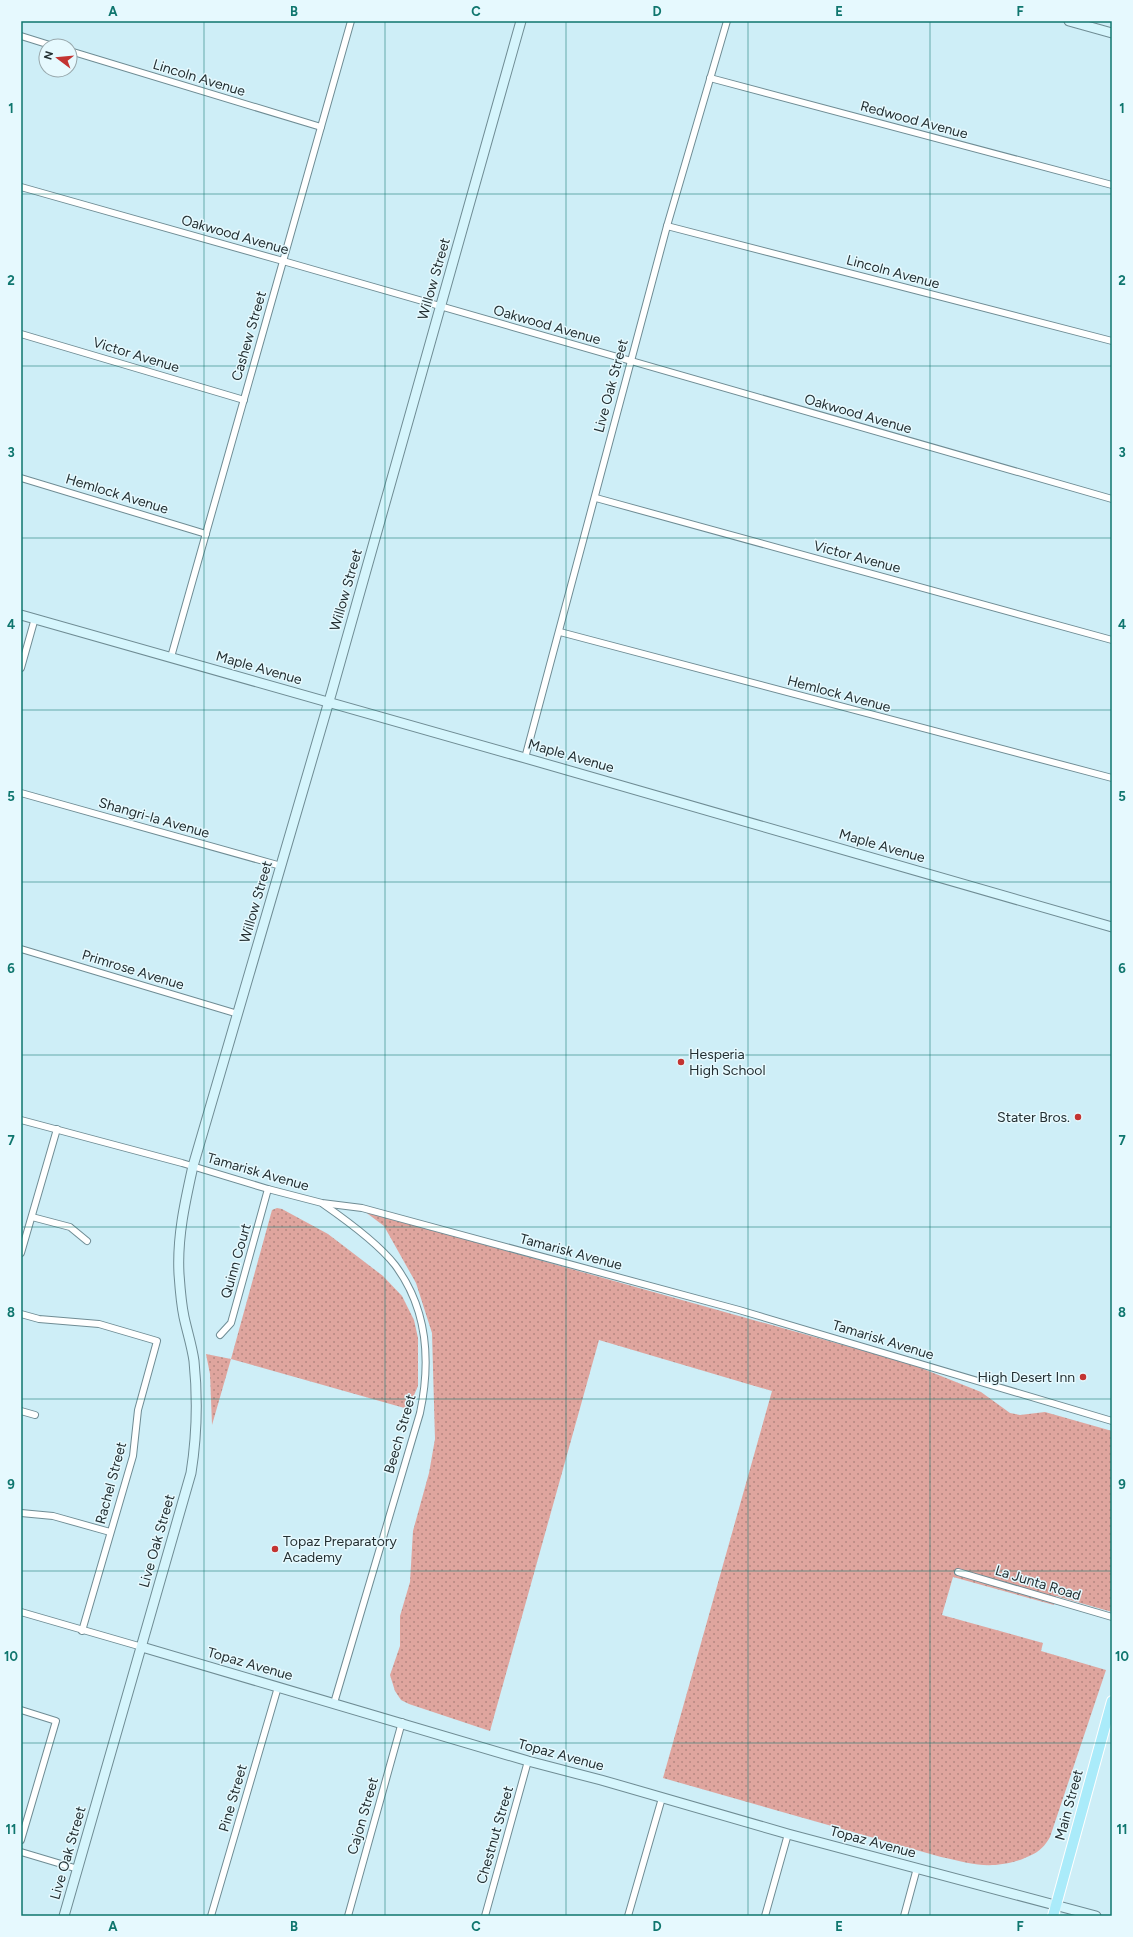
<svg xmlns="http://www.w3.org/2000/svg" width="1133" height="1937" viewBox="0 0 1133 1937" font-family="Figtree,sans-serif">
<defs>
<pattern id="grass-dots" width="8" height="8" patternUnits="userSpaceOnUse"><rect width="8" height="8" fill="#dfa59e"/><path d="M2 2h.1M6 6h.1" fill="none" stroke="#b48781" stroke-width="1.8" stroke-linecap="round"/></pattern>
</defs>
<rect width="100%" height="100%" fill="#ceeef7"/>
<g fill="url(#grass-dots)">
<polygon points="277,1208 282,1209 328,1234 383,1276 402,1296 414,1320 418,1338 418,1386 408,1409 231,1359 212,1425 210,1374 206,1354 231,1359 272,1210"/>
<path d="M364 1211 911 1364 981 1392 1010 1413 1020 1415 1045 1412 1112 1431V1612L1056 1596 1054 1605 953 1577 942 1615 1043 1643 1041 1651 1106 1670 1050 1837C1042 1851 1035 1854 1020 1860 988 1870 973 1864 941 1857L663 1778 772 1391 599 1340 490 1731 409 1704 401 1700 395 1691 390 1675 400 1646V1616L410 1582 413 1531 429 1473 435 1439 432 1333 416 1283 384 1226Z"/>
</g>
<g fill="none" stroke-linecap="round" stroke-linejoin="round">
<defs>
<g id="street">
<polyline points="21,36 53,46"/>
<polyline points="70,51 321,127"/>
<polyline points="710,78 1112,185"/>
<polyline points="21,187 283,261 1112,499"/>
<polyline points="667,226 1112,341"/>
<polyline points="21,334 244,400"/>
<polyline points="21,478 206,534"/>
<polyline points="596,498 1112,640"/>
<polyline points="560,632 1112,778"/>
<polyline points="171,657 351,21"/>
<polyline points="21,668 35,618"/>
<polyline points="525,758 667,226 727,21"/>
<polyline points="21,793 281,866"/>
<polyline points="21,949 238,1014"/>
<polyline points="21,1120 182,1163 268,1189 322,1203 362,1208 739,1310 1112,1421"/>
<path d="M323 1204C346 1220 378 1243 395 1265 427 1308 431 1361 420 1413L334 1703"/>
<polyline points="32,1217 70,1227 87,1241"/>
<polyline points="21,1253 57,1129"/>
<polyline points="21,1314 39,1319 99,1324 157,1341 138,1410 133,1456 82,1631"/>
<polyline points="220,1335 231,1323 268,1189"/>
<polyline points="21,1411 35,1415"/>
<polyline points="21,1513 53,1516 110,1532"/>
<polyline points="958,1572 1112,1617"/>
<polyline points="21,1612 142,1647"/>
<polyline points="21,1710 56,1721 21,1840"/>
<polyline points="21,1852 78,1869"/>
<polyline points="211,1916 278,1687"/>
<polyline points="348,1916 402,1722"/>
<polyline points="485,1916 528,1761"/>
<polyline points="628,1916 662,1798"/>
<polyline points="765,1916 788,1834"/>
<polyline points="904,1916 917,1868"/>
</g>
<g id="secondary">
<polyline points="1069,21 1112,33"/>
<polyline points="21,615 525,758 1112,927"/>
<polyline points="142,1647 528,1761 601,1780 788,1834 1096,1916"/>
<path d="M64 1916 191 1473C197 1435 198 1400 194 1361 192 1346 187 1331 184 1317 181 1303 180 1288 179 1274 177 1237 185 1202 193 1166L332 691 521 21"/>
</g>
<polyline id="primary" points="1053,1916 1112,1701"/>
</defs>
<use href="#street" stroke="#6f8c94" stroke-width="8"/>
<use href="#secondary" stroke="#6f8c94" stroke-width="11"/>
<use href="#primary" stroke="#fff" stroke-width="12"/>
<use href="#street" stroke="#fff" stroke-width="6"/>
<use href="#secondary" stroke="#d5f5fc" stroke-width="9"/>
<use href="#primary" stroke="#aaebfa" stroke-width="10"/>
</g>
<path fill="none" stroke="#0f766e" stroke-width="1" stroke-opacity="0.55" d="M204 21V1916M385 21V1916M566 21V1916M748 21V1916M930 21V1916M21 194H1112M21 366H1112M21 538H1112M21 710H1112M21 882H1112M21 1055H1112M21 1227H1112M21 1399H1112M21 1571H1112M21 1743H1112"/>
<g fill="#c33432" stroke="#e6f9fe" stroke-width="1.5">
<circle cx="681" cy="1062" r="4"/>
<circle cx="1078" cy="1117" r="4"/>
<circle cx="1083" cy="1377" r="4"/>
<circle cx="275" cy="1549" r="4"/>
</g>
<g text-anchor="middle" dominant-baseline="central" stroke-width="3" stroke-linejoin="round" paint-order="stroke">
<g font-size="14" fill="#232f32" stroke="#e6f9fe">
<text transform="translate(199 78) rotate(17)">Lincoln Avenue</text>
<text transform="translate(914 120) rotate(15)">Redwood Avenue</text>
<text transform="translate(235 235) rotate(16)">Oakwood Avenue</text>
<text transform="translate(893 272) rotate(15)">Lincoln Avenue</text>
<text transform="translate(434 279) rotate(-74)">Willow Street</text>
<text transform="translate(547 325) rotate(16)">Oakwood Avenue</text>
<text transform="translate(249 336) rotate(-74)">Cashew Street</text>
<text transform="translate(136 355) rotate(17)">Victor Avenue</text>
<text transform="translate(611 386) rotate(-75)">Live Oak Street</text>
<text transform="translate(858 414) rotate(16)">Oakwood Avenue</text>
<text transform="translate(117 494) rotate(17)">Hemlock Avenue</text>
<text transform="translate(857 557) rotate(15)">Victor Avenue</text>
<text transform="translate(346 590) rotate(-74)">Willow Street</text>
<text transform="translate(259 668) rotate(16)">Maple Avenue</text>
<text transform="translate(839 694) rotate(15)">Hemlock Avenue</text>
<text transform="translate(571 756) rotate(16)">Maple Avenue</text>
<text transform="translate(154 818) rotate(16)">Shangri-la Avenue</text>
<text transform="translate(882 846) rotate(16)">Maple Avenue</text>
<text transform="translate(256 902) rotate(-74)">Willow Street</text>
<text transform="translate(133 970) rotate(17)">Primrose Avenue</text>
<text transform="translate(258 1172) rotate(16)">Tamarisk Avenue</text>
<text transform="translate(571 1252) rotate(15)">Tamarisk Avenue</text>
<text transform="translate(236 1261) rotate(-74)">Quinn Court</text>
<text transform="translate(883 1340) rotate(17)">Tamarisk Avenue</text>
<text transform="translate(400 1434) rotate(-74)">Beech Street</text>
<text transform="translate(111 1483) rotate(-75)">Rachel Street</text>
<text transform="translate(157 1541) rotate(-74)">Live Oak Street</text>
<text transform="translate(1038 1583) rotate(17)">La Junta Road</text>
<text transform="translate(250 1664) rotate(16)">Topaz Avenue</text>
<text transform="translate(561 1755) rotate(15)">Topaz Avenue</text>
<text transform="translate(233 1798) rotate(-74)">Pine Street</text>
<text transform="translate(1069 1805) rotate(-75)">Main Street</text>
<text transform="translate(363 1816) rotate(-74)">Cajon Street</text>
<text transform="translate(495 1835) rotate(-74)">Chestnut Street</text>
<text transform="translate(873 1842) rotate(15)">Topaz Avenue</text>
<text transform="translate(68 1853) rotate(-74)">Live Oak Street</text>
</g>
<g font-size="14" fill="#232f32" stroke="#e6f9fe" text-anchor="start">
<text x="689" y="1054">Hesperia<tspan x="689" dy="16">High School</tspan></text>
<text x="1070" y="1117" text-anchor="end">Stater Bros.</text>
<text x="1075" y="1377" text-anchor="end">High Desert Inn</text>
<text x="283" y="1541">Topaz Preparatory<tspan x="283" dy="16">Academy</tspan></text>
</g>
</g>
<rect width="1133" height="1937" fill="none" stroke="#e6f9fe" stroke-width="44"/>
<g transform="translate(58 58) rotate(286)"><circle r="19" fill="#e6f9fe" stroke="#98a8ac"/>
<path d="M0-3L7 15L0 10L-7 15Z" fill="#c33432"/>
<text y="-6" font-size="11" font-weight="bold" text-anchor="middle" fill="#232f32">N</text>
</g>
<rect x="22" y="22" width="1089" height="1893" fill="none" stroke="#0f766e" stroke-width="1.5"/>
<g font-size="13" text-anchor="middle" font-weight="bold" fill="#0f766e">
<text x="113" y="16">A</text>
<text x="294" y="16">B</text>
<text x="476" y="16">C</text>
<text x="657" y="16">D</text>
<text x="839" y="16">E</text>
<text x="1020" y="16">F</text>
<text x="11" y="113">1</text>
<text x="1122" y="113">1</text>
<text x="11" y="285">2</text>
<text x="1122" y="285">2</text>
<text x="11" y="457">3</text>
<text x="1122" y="457">3</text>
<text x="11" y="629">4</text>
<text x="1122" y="629">4</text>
<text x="11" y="801">5</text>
<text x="1122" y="801">5</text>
<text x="11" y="973">6</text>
<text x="1122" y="973">6</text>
<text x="11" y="1145">7</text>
<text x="1122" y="1145">7</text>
<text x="11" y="1317">8</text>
<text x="1122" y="1317">8</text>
<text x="11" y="1489">9</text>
<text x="1122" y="1489">9</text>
<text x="11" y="1661">10</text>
<text x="1122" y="1661">10</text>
<text x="11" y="1834">11</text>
<text x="1122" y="1834">11</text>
<text x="113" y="1931">A</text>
<text x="294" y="1931">B</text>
<text x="476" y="1931">C</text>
<text x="657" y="1931">D</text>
<text x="839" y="1931">E</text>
<text x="1020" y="1931">F</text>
</g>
</svg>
